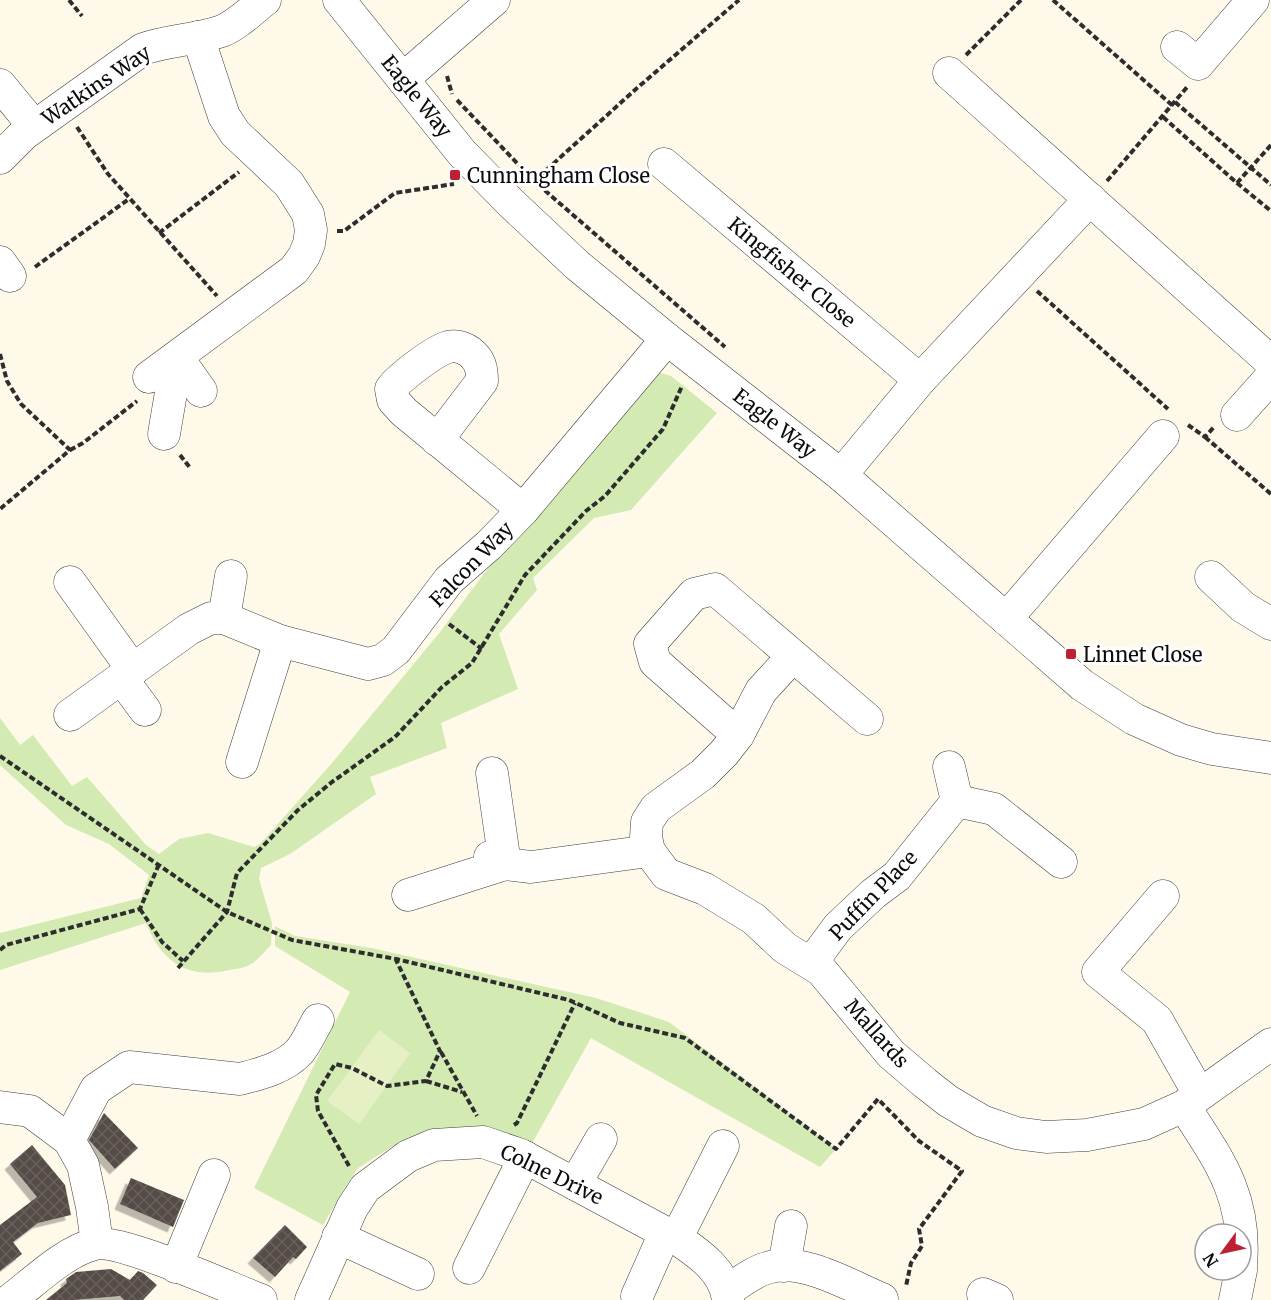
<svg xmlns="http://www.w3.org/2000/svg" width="1271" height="1300" viewBox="0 0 1271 1300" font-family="Merriweather,serif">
<defs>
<pattern id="building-cross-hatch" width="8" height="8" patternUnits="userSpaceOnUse" patternTransform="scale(1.5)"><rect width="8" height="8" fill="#544b47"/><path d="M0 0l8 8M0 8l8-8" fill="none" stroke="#68605d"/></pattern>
<filter id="shadow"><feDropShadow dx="-5.5" dy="5.5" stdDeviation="0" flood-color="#0004"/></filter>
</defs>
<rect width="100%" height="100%" fill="#fff9e9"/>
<g fill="#d3eab2">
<path d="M661 373 671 376 717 413 631 510 594 518 533 578 537 590 499 634 518 689 441 723 447 748 370 777 376 794 290 854 261 868 259 879 272 923 271 945C265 951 258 960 251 964 245 968 235 969 229 970 187 980 161 961 146 923L0 970V933L141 898 149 875 109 844 66 825 0 765V718L20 745 33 735 72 786 87 777 146 845 159 854 179 839 208 833 254 847 260 844 332 763 440 632 483 575 652 375Z"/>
<polygon points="275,926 295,936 371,948 596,998 669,1022 836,1149 820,1167 591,1038 530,1147 435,1130 393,1146 358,1168 344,1189 323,1225 254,1188 350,992 275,946"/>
</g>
<polygon fill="#e5f1c4" points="379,1030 410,1053 359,1124 327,1101"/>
<g fill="url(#building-cross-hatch)" filter="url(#shadow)">
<polygon points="104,1113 138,1148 115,1169 89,1140"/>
<polygon points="32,1145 65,1185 71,1215 38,1223 13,1242 22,1254 0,1271 0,1225 37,1197 10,1164"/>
<polygon points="131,1178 184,1200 173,1227 120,1204"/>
<polygon points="285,1225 307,1247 296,1259 293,1257 275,1277 253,1258"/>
<polygon points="111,1269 130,1280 138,1271 143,1273 157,1285 143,1300 124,1300 120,1296 74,1300 46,1300 67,1283 66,1279 76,1272"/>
</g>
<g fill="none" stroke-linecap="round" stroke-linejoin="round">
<defs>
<g id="minor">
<polyline points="339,0 462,153 511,203 577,265 667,339 841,475 1082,685 1134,719 1181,740 1212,749 1271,758"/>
<polyline points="1177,47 1198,64 1253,0"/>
<polyline points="949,73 1271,362"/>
<polyline points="403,79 494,0"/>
<polyline points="0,85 24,114"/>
<path d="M0 158 24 134 143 49C169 40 196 40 222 31 237 25 252 10 265 0"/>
<polyline points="664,164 920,380"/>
<polyline points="0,262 10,276"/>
<polyline points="177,357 201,391"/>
<polyline points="149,377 294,270 304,256 309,244 311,230 308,214 289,184 235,133 224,116 198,37"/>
<polyline points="1237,415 1271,377"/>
<polyline points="164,434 177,357"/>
<path d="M437 440 482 381C482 368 480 360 470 352 463 347 456 345 448 347 434 351 399 378 391 389L393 400 404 412 523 510"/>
<polyline points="841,475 920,380 1090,199"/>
<polyline points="1211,577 1243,607 1271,624"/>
<polyline points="70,582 133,670"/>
<polyline points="224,618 231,576"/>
<polyline points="1006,619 1163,436"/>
<polyline points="793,656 761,691 738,735 724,753 703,774 656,808 647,822 646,837 649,851 666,874 705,889 754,919 785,948 821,970 891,1054 925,1083 948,1101 982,1121 1016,1133 1046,1137 1087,1135 1144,1124 1184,1106 1271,1044"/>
<polyline points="122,679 145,710"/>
<polyline points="70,715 189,629 211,618 224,618 280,641 368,664 383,660 396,650 449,580 489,545 523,510 667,339"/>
<polyline points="738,735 655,662 650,644 694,594 715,589 867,719"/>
<polyline points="242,762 280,641"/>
<polyline points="949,767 957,801"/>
<polyline points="490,857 505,864 531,867 649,851"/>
<polyline points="408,895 505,864 492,773"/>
<polyline points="1163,896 1098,972 1157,1020 1199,1094"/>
<polyline points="812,962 838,927 873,894 897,876 957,801 994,809 1061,862"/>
<path d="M1184 1106C1219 1160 1247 1197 1241 1265"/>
<polyline points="0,1107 30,1111 69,1140 83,1165 92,1207 97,1243"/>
<path d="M69 1140 96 1089 129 1067 240 1079C260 1074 284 1068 299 1052 307 1043 312 1030 318 1020"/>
<polyline points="575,1184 601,1139"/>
<polyline points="338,1237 418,1274"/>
<polyline points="676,1239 723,1146"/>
<polyline points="784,1266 791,1226"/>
<polyline points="176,1267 214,1175"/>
<polyline points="469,1268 525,1157"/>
<path d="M727 1291C739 1283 753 1272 767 1268 802 1256 850 1286 882 1299"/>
<polyline points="983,1294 997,1300"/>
<polyline points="637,1296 665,1233"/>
<path d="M10 1300C34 1282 65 1251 95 1244 119 1238 232 1289 261 1300"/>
<path d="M311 1300 352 1208 365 1188 408 1156 434 1145 483 1142 521 1155 679 1240C701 1255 725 1272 728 1300"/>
<polyline points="1235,1300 1241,1270"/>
</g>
</defs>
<use href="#minor" stroke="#3e3e3e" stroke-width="33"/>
<g stroke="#2d2d2d" stroke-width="4" stroke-dasharray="6 3" stroke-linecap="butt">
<polyline points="69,0 82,16"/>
<polyline points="1053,0 1173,106"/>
<polyline points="966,55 1021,0"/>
<polyline points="447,76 452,94"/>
<polyline points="457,100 534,181 725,347"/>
<polyline points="1175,102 1271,185"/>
<polyline points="1163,117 1237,183 1271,145"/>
<polyline points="77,127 108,174 217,296"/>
<polyline points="1107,181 1188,86"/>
<polyline points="533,182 636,89 739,0"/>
<polyline points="1237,183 1271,211"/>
<polyline points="337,231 344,231 395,193 454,184"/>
<polyline points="159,233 239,172"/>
<polyline points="35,267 129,199"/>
<polyline points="1037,291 1168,409"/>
<polyline points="0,354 7,381 21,404 70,450 0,509"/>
<polyline points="1188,425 1205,437 1214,427"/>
<polyline points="1205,437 1271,494"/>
<polyline points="70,450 83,443 137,401"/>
<polyline points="180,455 191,469"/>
<polyline points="449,624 482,649"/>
<polyline points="0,756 227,912 292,940 396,959 569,1000 620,1023 685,1038 836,1149 878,1099 919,1141 962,1171 919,1229 922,1246 911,1263 906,1286"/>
<polyline points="140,909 162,942 183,961"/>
<polyline points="0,950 6,945 140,909 159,864"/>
<polyline points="178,968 227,912 237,873 298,810 332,782 395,737 442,687 472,663 525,575 586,511 605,496 663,429 682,386"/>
<polyline points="441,1052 477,1116"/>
<polyline points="426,1081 462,1092"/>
<polyline points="514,1125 517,1123 575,1003"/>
<polyline points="349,1166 318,1111 316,1095 335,1064 352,1068 387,1086 426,1081 440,1051 396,960"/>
</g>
<use href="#minor" stroke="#fff" stroke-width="32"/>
</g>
<g fill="#be2033" stroke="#fff" stroke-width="2">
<rect x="449" y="169" width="12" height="12" rx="3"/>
<rect x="1065" y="648" width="12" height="12" rx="3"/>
</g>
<g text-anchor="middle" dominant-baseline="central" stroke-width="6" stroke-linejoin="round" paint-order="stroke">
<g font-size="20" fill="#0b0b0b" stroke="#fff">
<text transform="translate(96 85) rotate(-34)">Watkins Way</text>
<text transform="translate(417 96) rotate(51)">Eagle Way</text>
<text transform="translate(792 272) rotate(40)">Kingfisher Close</text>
<text transform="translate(775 423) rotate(38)">Eagle Way</text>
<text transform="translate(471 564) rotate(-46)">Falcon Way</text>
<text transform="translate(873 895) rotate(-46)">Puffin Place</text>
<text transform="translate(877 1033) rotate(48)">Mallards</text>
<text transform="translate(552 1174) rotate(26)">Colne Drive</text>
</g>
<g font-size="20" fill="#0b0b0b" stroke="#fff" text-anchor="start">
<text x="467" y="175">Cunningham Close</text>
<text x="1083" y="654">Linnet Close</text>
</g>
</g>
<g transform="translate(1223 1252) rotate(237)"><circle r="28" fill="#ffffff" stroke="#9d9d9d" stroke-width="1.5"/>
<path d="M0-4.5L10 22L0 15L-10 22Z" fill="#be2033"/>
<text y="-9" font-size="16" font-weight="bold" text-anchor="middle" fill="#0b0b0b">N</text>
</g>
</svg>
